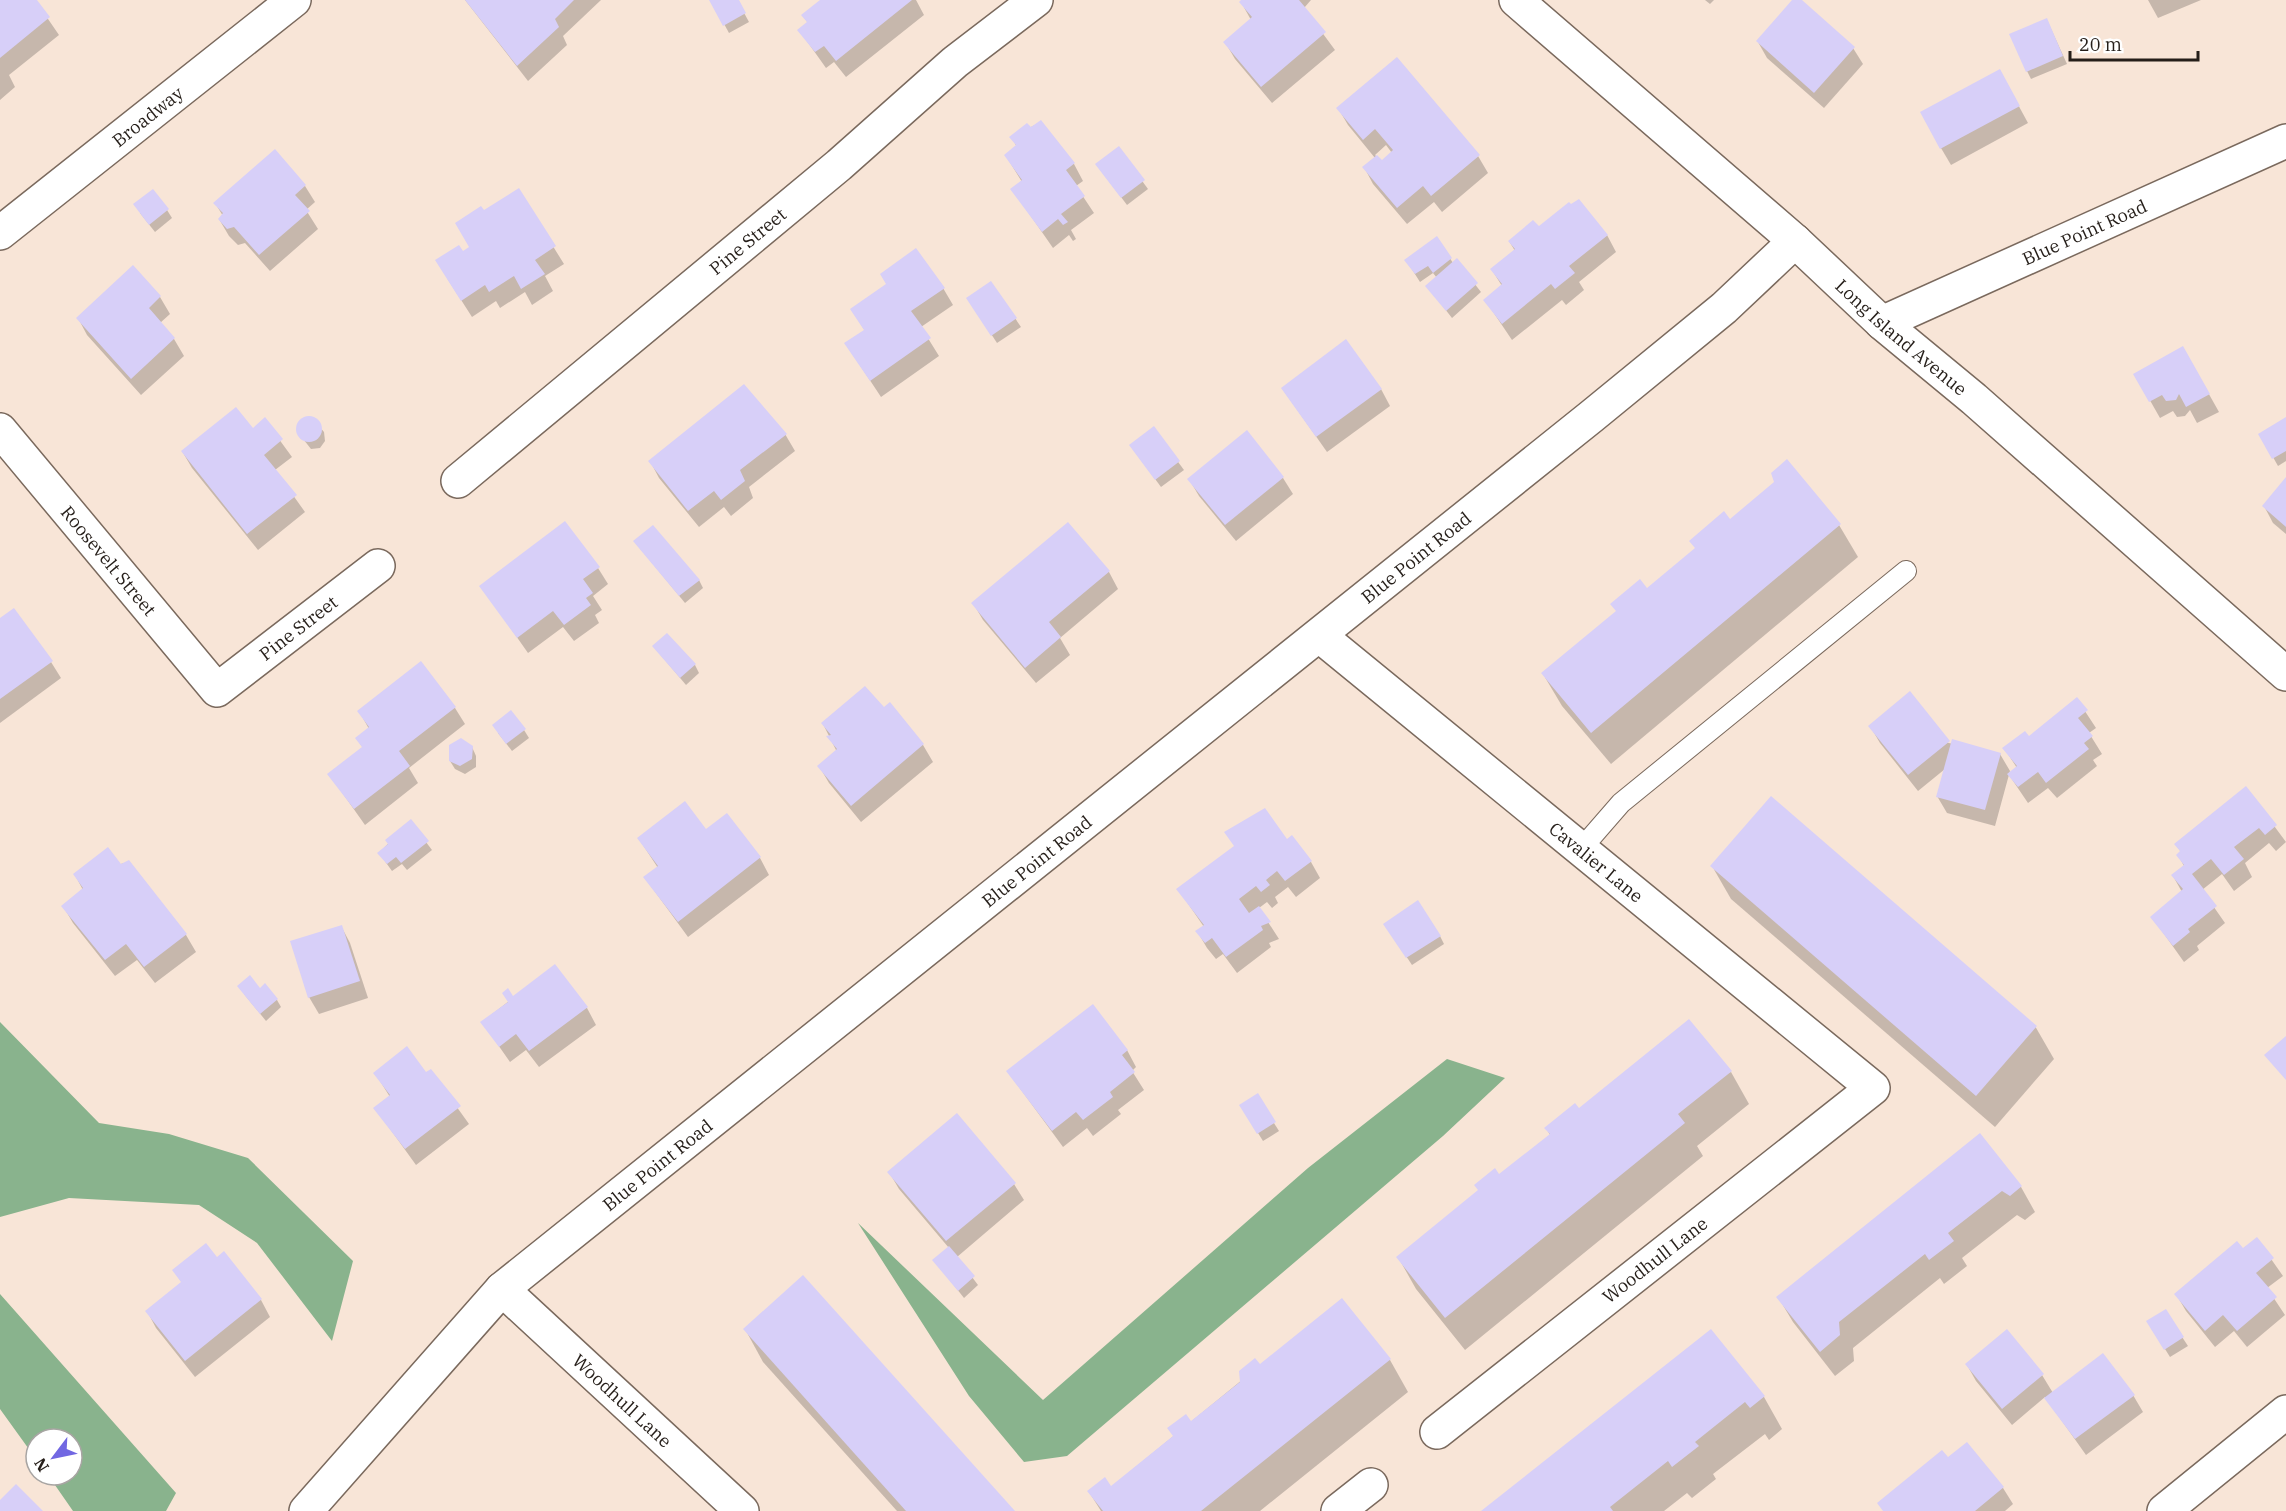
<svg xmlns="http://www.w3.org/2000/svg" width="2286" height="1511" viewBox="0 0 2286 1511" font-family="'IBM Plex Serif',serif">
<rect width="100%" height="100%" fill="#f8e5d7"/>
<g fill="#89b38d">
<polygon points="0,1022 99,1123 169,1134 248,1158 353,1261 332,1341 257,1243 199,1205 69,1198 0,1217"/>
<polygon points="1447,1059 1505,1078 1443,1136 1067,1456 1024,1462 969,1396 858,1223 1043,1400 1308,1168"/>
<polygon points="0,1294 176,1493 166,1511 73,1511 48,1475 72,1475 72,1439 36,1439 36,1459 0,1409"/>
</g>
<g fill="#0003" fill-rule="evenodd">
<polygon points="0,0 35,0 59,35 9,75 15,87 0,100"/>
<polygon points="465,0 601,0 563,36 567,45 528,81"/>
<polygon points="711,0 737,0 749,22 729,33"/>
<polygon points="822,0 916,0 924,15 846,77 834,62 826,68 799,30 808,23 803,16"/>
<polygon points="1243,0 1311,0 1304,8 1335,50 1272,103 1235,59 1225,42 1251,20 1241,2"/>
<polygon points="1705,0 1714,0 1710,4"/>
<polygon points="1794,0 1800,0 1853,48 1863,64 1824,108 1767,58 1758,42"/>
<polygon points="2148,0 2201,0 2158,18"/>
<polygon points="2047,20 2067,64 2031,79 2027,71"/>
<polygon points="2009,88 2028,123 1951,165 1941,148"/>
<path d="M1338 108 1478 156 1488 173 1442 212 1434 202 1407 224 1373 184 1364 167 1375 158 1348 125ZM1386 145 1392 153 1382 162 1375 155Z"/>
<polygon points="1041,122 1074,164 1083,181 1076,186 1094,213 1071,230 1076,239 1073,241 1069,235 1053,248 1012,189 1022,182 1006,156 1017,147 1011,137"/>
<polygon points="1118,148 1148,189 1127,205 1097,165"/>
<polygon points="305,186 315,202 306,210 318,229 270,271 245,243 238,245 229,236 219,219 223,216 215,203"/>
<polygon points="518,190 564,264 545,276 553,291 532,305 525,292 500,308 496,301 472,317 447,278 462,253 471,248 483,213"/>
<polygon points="167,210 172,218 155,232 140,213"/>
<polygon points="1539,228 1607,235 1616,252 1579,282 1584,290 1566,305 1562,300 1512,340 1485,300 1502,286 1492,270 1515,251 1509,241"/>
<polygon points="1437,238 1453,263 1456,260 1481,292 1452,318 1427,286 1437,278 1433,273 1420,282 1406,260"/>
<polygon points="133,267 160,297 170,314 160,323 174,339 184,356 141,395 87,335 78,318"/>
<polygon points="991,283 1021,327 997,343 973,306"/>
<polygon points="943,288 953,305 921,327 939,356 881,397 846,344 865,331 852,309"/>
<polygon points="2183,348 2219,412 2197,423 2190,410 2185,416 2177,417 2173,411 2160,418 2135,374"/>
<polygon points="1282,388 1381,389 1390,406 1327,452"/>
<polygon points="312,418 324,432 325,441 320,448 311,449 300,435 298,426 303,419"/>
<polygon points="2286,419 2286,461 2278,466 2260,434"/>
<polygon points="265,420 292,457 275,470 305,512 258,550 192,468 182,451 253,430"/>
<polygon points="1153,428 1184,470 1161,487 1136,453"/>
<polygon points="1247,432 1283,478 1293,494 1236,541 1199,496 1189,479"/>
<polygon points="785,434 795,451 749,487 753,498 731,516 724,507 699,527 659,478 650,461"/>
<polygon points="2286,479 2286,534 2273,523 2264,506"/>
<polygon points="1730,522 1839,525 1858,557 1611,764 1562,706 1543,674"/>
<polygon points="1068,524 1109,572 1118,589 1060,638 1070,655 1036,683 983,620 973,603"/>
<polygon points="635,542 699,580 703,588 685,603"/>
<polygon points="598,568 608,584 593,596 602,610 595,615 599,623 574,641 563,627 528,653 481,586"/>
<polygon points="0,620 51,662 61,678 0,723"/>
<polygon points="654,647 695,665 699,673 686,685"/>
<polygon points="2077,699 2096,728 2089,733 2102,754 2093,760 2097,766 2057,798 2048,788 2028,803 2009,775 2017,768 2004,748 2028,738"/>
<polygon points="890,704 923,745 933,762 861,822 829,783 819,766 837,752 823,724 884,710"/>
<polygon points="455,708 465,724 409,768 418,783 365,825 329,774 363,748 357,739 369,729 359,711"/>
<polygon points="1870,726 2000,754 2010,771 1995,826 1947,813 1937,796 1945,769 1918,791 1880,743"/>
<polygon points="524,730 529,738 512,751 498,733"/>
<polygon points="472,747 476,756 476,767 465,774 455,769 450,761"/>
<polygon points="2246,788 2286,842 2276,851 2269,843 2245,863 2252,877 2234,891 2222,874 2202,890 2225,923 2197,946 2199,950 2184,962 2152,917 2182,892 2173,876 2184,866 2178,855 2181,852 2176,845"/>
<polygon points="410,821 432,850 407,870 402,864 392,871 379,853"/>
<polygon points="639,839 760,858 769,875 688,937 645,878 658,868"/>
<polygon points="1287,841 1311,862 1320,878 1296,897 1288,887 1275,897 1278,903 1272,908 1267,902 1259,908 1279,939 1269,943 1271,947 1237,973 1223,954 1216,959 1207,948 1197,931 1204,927 1178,889"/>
<polygon points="129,862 186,935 196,952 155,983 137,960 115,976 73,923 63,906 83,890 75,875"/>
<polygon points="1712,866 2035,1026 2054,1059 1995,1127 1731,899"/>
<polygon points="341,926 350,943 368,998 319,1014 309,997"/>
<polygon points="1390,932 1440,936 1444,944 1412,965"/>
<polygon points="260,990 277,1000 281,1007 266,1021 244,994"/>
<polygon points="513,998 587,1008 596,1025 539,1067 526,1050 510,1062 482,1022"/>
<polygon points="1127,1050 1136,1067 1132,1071 1144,1090 1118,1110 1121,1114 1093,1136 1087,1128 1063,1147 1008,1072"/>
<polygon points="431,1071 469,1124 416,1165 375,1108 390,1097 375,1073 426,1074"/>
<polygon points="1731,1072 1749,1104 1697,1146 1703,1156 1465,1350 1416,1289 1398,1257 1550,1135 1546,1128 1579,1110"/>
<polygon points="1257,1096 1279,1131 1263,1141 1241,1106"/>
<polygon points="1979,1135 2021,1187 2035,1212 2025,1220 2017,1215 1962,1258 1967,1266 1944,1284 1940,1278 1853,1348 1854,1361 1835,1376 1793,1322 1778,1297"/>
<polygon points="889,1172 1014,1184 1024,1200 957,1257 978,1285 964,1298 934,1260 949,1248 899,1189"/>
<polygon points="2257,1239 2283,1276 2267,1288 2285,1315 2247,1347 2234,1331 2215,1347 2186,1311 2176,1294"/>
<polygon points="223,1253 261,1300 270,1317 195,1377 156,1328 147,1311 182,1283 174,1270 217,1259"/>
<polygon points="2165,1311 2188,1346 2170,1357 2148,1322"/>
<polygon points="745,1329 1013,1511 897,1511 763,1362"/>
<polygon points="1711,1331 1764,1397 1782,1429 1769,1440 1765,1434 1713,1474 1716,1479 1692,1498 1687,1493 1664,1511 1484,1511"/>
<polygon points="1390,1360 1408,1392 1260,1511 1101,1511 1089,1492 1110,1488 1259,1366"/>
<polygon points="1967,1365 2042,1375 2053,1393 2133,1395 2143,1412 2086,1455 2045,1397 2012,1425 1976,1381"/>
<polygon points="1948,1460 2003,1488 2013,1504 2005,1511 1883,1511"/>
</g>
<g fill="#d7cff8">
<polygon points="0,0 37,0 50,17 0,58"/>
<polygon points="465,0 574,0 555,19 559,27 517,66"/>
<polygon points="709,0 739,0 746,13 723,26"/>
<polygon points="820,0 912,0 836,61 824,46 815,52 797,30 807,22 801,15"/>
<polygon points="1241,0 1299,0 1326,32 1261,87 1223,42 1252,17 1239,2"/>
<polygon points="1792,0 1802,0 1855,47 1814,93 1756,41"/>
<polygon points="2047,18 2063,56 2026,72 2009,34"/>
<polygon points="1397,57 1480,155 1431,196 1423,186 1397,208 1362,167 1377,155 1382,160 1393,150 1375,129 1363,140 1336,108"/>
<polygon points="2000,69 2020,106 1940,149 1920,112"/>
<polygon points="1041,120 1075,163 1066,170 1085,196 1061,214 1068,222 1063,225 1058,219 1042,232 1010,189 1022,180 1004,155 1016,145 1009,137 1027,123 1031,127"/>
<polygon points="1119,146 1145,180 1121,198 1095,164"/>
<polygon points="275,149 306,185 295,195 310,211 259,255 234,227 227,229 218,219 223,213 213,203"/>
<polygon points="519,188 556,246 535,260 545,274 521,289 514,276 489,292 485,285 461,301 435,260 459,245 463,251 469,247 455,223 481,206 484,210"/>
<polygon points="153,189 169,209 149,225 133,204"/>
<polygon points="1579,199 1608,235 1569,266 1575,273 1555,289 1551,284 1502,324 1483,300 1502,284 1490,269 1515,249 1508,241 1533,220 1539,226 1569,202 1571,204"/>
<polygon points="1437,236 1452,258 1433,273 1428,266 1415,274 1404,260"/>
<polygon points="916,248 945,288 911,311 931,338 870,381 844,343 864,330 850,309 886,284 880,274"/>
<polygon points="1457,258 1478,283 1446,311 1425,286"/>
<polygon points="133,265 161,296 149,308 175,338 131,379 76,318"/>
<polygon points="991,281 1017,318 991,336 966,298"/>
<polygon points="1346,339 1382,389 1316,437 1281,388"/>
<polygon points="2183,346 2210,394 2186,407 2179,394 2176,400 2166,401 2162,395 2149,402 2133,374"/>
<polygon points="744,384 787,434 740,470 745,481 721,500 714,491 688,511 648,461"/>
<polygon points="236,407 253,428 265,417 283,439 264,455 297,495 247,534 181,451"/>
<circle cx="309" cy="429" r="13"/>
<polygon points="2286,417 2286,451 2272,459 2258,434"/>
<polygon points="1154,426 1180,461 1155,480 1129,445"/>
<polygon points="1247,430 1284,477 1225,525 1187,479"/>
<polygon points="1787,459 1841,524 1591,733 1541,673 1616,611 1610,604 1640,579 1647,588 1695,548 1689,541 1724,511 1730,519 1774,482 1771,473"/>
<polygon points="2286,477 2286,527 2262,506"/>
<polygon points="565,521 600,567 583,579 593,593 586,598 591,605 564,625 553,611 517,638 479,586"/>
<polygon points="1068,522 1110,571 1049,622 1061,637 1025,668 971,603"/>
<polygon points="653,525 700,580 679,596 633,541"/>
<polygon points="14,608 53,661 0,699 0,618"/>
<polygon points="667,633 696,664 680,678 652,646"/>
<polygon points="421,661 456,707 399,751 410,766 354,809 327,774 362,747 355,738 369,727 357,711"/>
<polygon points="865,686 884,707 890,702 924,744 851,806 817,766 837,749 826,736 831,735 821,723"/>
<polygon points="1910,691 1950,741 1908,775 1868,726"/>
<polygon points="2077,697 2088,710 2078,718 2093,736 2084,743 2089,749 2046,783 2038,772 2018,787 2007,774 2017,766 2002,748 2025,731 2029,736"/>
<polygon points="511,710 526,729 506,744 492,725"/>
<polygon points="461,738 473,746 472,759 460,766 449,761 449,745"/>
<polygon points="1952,739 2001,753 1985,810 1936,797"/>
<polygon points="2246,786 2277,825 2265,835 2259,828 2234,847 2244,859 2224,875 2211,859 2192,874 2217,906 2188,929 2190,932 2173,946 2150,917 2183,889 2171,875 2184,865 2176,855 2180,851 2174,844"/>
<polygon points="1771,796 2037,1026 1976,1096 1710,866"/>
<polygon points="685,801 706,829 727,813 761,857 678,922 643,877 658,866 637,838"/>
<polygon points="1265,808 1287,839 1292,835 1312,861 1285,881 1277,871 1266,880 1270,885 1261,892 1256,886 1239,899 1249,913 1259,906 1271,922 1261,926 1263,930 1226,957 1212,938 1205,943 1195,931 1204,925 1176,889 1234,846 1224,832"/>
<polygon points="411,819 429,841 401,863 396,857 387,864 377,853 388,844 385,840"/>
<polygon points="108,847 121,864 129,860 187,934 144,967 126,944 105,960 61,906 83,888 73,874"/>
<polygon points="1418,900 1441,936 1406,958 1383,924"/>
<polygon points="342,925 360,981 308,998 290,941"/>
<polygon points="555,964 588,1007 529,1051 516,1034 499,1047 480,1022 508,1002 502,993 508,988 513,996"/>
<polygon points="250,975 260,988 265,983 278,999 260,1014 237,986"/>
<polygon points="1093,1004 1128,1050 1122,1055 1135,1072 1110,1092 1113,1097 1083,1120 1076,1112 1052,1131 1006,1071"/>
<polygon points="1689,1019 1732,1071 1678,1114 1685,1123 1445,1318 1396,1257 1478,1190 1474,1185 1495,1168 1499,1174 1550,1134 1544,1128 1575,1103 1579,1108"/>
<polygon points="2286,1036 2286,1080 2264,1055"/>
<polygon points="407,1046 426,1072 431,1069 461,1106 405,1149 373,1108 390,1095 373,1073"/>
<polygon points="1258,1093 1276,1122 1257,1134 1239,1105"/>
<polygon points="957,1113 1016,1183 946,1241 887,1172"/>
<polygon points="1980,1133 2022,1186 2010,1196 2002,1191 1948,1233 1954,1241 1929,1260 1925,1254 1839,1322 1840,1335 1820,1352 1776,1297"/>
<polygon points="2257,1237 2274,1258 2256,1273 2277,1297 2237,1331 2223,1315 2205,1331 2174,1294 2237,1241 2243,1248"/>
<polygon points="206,1243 217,1257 224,1251 262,1299 185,1361 145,1311 181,1282 172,1270"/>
<polygon points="949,1246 975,1276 958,1291 932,1260"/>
<polygon points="803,1275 1015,1511 906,1511 743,1329"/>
<polygon points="1342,1298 1391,1359 1201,1511 1103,1511 1087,1491 1105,1477 1111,1486 1173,1436 1167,1428 1186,1414 1191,1421 1240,1382 1239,1371 1255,1358 1260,1364"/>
<polygon points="2166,1309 2184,1337 2164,1350 2146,1321"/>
<polygon points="1711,1329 1765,1396 1750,1408 1745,1402 1695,1442 1699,1446 1672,1467 1668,1461 1610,1507 1613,1511 1481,1511"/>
<polygon points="2007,1329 2044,1374 2002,1409 1965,1364"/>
<polygon points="2103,1353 2135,1395 2075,1439 2044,1398"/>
<polygon points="1967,1442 2004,1487 1975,1511 1883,1511 1877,1503 1942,1450 1948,1457"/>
<polygon points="16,1484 43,1511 0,1511 0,1500"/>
</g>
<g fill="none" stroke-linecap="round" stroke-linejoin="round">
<defs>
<polyline id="lane" points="1581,849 1621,803 1906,571"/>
<g id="street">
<path id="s1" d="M0 233 294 0"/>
<path id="s2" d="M0 430 217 690 378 566"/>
<path id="s3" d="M458 481 839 165 955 62 1036 0"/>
<path id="s4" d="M1320 636 1873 1088 1437 1432"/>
<path id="s5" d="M502 1289 742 1511"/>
<polyline points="1338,1511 1371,1485"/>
<polyline points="2164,1511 2286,1412"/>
</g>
<g id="secondary">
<path id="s6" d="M1516 0 1795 241 1882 323 1974 399 2286 674"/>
<path id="s7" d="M1882 323 2286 141"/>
<path id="s8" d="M306 1511 502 1289 1592 416 1724 308 1795 241"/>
</g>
</defs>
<use href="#lane" stroke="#7a695d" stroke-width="22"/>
<use href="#street" stroke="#7a695d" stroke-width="36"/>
<use href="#secondary" stroke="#7a695d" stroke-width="36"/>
<use href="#lane" stroke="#fff" stroke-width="20"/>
<use href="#street" stroke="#fff" stroke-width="33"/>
<use href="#secondary" stroke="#fff" stroke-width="33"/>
</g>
<g text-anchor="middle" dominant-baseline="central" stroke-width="6" stroke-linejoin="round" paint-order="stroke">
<g font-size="18" fill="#251e19" stroke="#fff">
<text stroke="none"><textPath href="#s1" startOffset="188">Broadway</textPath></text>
<text stroke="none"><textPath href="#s7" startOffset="222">Blue Point Road</textPath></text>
<text stroke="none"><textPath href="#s3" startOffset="376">Pine Street</textPath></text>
<text stroke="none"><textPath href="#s6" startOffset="512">Long Island Avenue</textPath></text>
<text stroke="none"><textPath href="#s8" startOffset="1467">Blue Point Road</textPath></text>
<text stroke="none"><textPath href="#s2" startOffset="170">Roosevelt Street</textPath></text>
<text stroke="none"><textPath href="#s2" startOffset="441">Pine Street</textPath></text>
<text stroke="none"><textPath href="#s8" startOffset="981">Blue Point Road</textPath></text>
<text stroke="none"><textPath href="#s4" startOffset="357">Cavalier Lane</textPath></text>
<text stroke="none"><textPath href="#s8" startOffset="495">Blue Point Road</textPath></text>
<text transform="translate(1655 1260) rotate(-38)">Woodhull Lane</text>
<text stroke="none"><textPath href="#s5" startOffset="164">Woodhull Lane</textPath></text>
</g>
</g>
<g transform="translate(54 1457) rotate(238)"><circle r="28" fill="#ffffff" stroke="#a8a5a3" stroke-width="1.5"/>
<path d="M0-4.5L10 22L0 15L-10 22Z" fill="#7167e2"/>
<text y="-9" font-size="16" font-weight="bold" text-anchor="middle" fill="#251e19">N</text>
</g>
<path d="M2070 51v9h128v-9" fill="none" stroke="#251e19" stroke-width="3"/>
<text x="2079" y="51" font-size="18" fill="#251e19" stroke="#ffffff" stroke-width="4.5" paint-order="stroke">20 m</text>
</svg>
